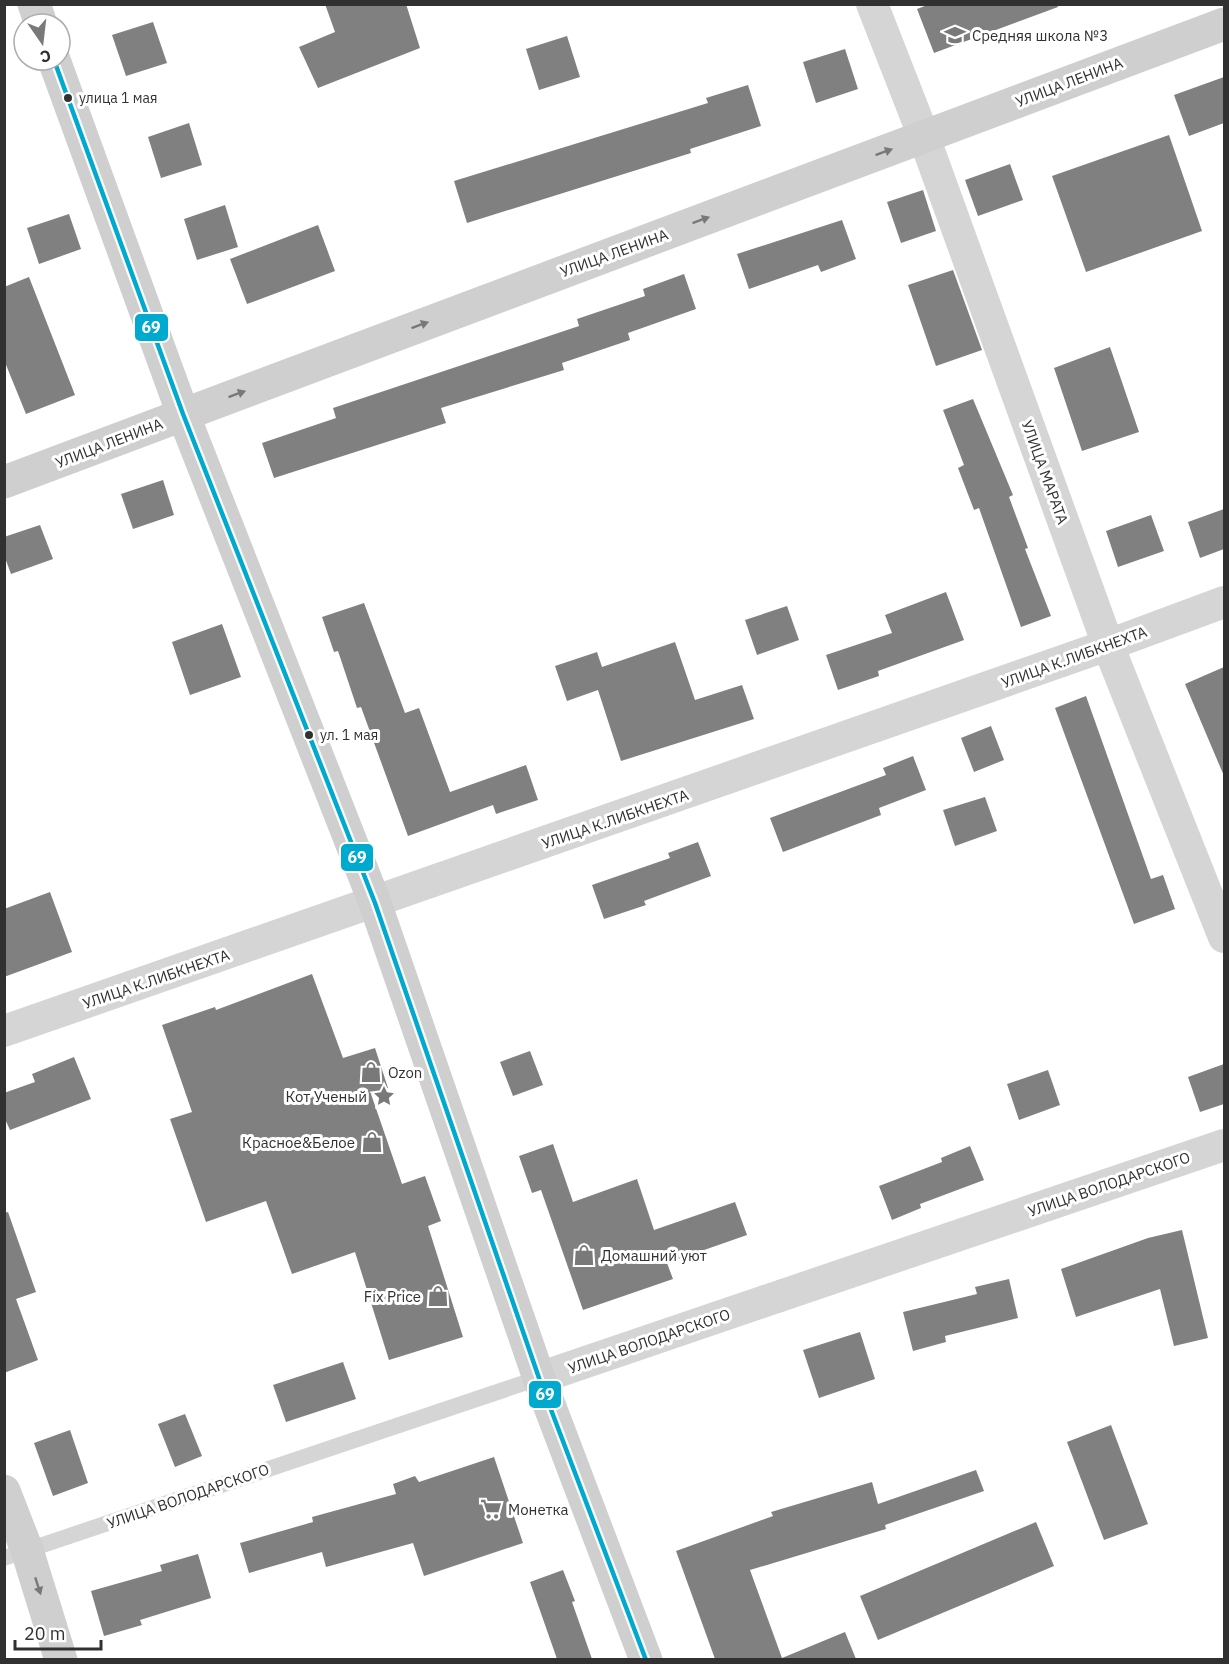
<svg xmlns="http://www.w3.org/2000/svg" width="1229" height="1664" viewBox="0 0 1229 1664" font-family="'IBM Plex Sans',sans-serif">
<rect width="100%" height="100%" fill="#fff"/>
<g fill="#808080">
<polygon points="325,4 406,4 420,48 318,88 299,47 335,32"/>
<polygon points="930,4 1057,4 1058,7 934,53 917,9"/>
<polygon points="153,22 167,63 126,76 112,35"/>
<polygon points="567,36 580,77 539,90 526,49"/>
<polygon points="845,49 858,89 816,103 803,62"/>
<polygon points="1224,77 1224,123 1189,136 1174,95"/>
<polygon points="748,85 761,126 690,149 691,153 467,223 454,181 708,103 706,98"/>
<polygon points="189,123 202,165 161,178 148,137"/>
<polygon points="1169,135 1202,231 1086,272 1052,176"/>
<polygon points="1010,164 1023,200 978,216 965,180"/>
<polygon points="923,190 936,231 901,243 887,202"/>
<polygon points="225,205 238,247 197,260 184,219"/>
<polygon points="69,214 81,249 39,264 27,228"/>
<polygon points="842,220 856,259 821,272 818,265 749,289 737,254"/>
<polygon points="318,225 335,271 247,304 230,259"/>
<polygon points="953,270 982,350 936,366 908,285"/>
<polygon points="684,274 696,309 628,333 630,340 562,363 564,370 441,408 446,423 274,478 262,443 336,418 333,408 579,326 577,319 645,296 643,289"/>
<polygon points="29,277 75,395 26,414 4,360 4,287"/>
<polygon points="1110,347 1139,432 1082,451 1054,368"/>
<polygon points="973,399 1013,495 1009,497 1028,548 1025,549 1051,616 1021,627 979,508 974,510 958,468 964,465 943,410"/>
<polygon points="163,480 174,515 133,529 121,494"/>
<polygon points="1224,509 1224,549 1200,558 1188,522"/>
<polygon points="1151,515 1164,551 1118,567 1106,531"/>
<polygon points="40,525 53,559 11,574 4,555 4,537"/>
<polygon points="946,592 964,640 878,671 879,676 838,690 826,655 892,633 885,615"/>
<polygon points="364,603 405,713 419,708 450,792 526,765 538,800 496,814 493,805 408,836 361,707 357,708 338,651 334,652 322,617"/>
<polygon points="787,606 799,640 757,655 745,620"/>
<polygon points="222,624 241,677 190,695 172,642"/>
<polygon points="675,642 695,700 742,685 754,719 621,761 598,690 567,701 555,666 597,652 602,667"/>
<polygon points="1224,667 1224,776 1185,684"/>
<polygon points="1086,696 1151,879 1163,875 1175,909 1134,924 1055,708"/>
<polygon points="991,726 1004,760 974,772 961,738"/>
<polygon points="913,756 926,790 879,808 881,815 783,852 770,818 886,775 883,768"/>
<polygon points="985,797 997,831 955,846 943,810"/>
<polygon points="698,842 711,876 644,901 646,905 604,919 592,885 670,858 668,853"/>
<polygon points="50,892 72,952 4,977 4,909"/>
<polygon points="312,974 343,1058 375,1048 388,1088 371,1094 402,1184 425,1176 441,1221 428,1226 463,1337 389,1360 355,1252 292,1274 266,1201 206,1222 170,1119 192,1112 162,1025 215,1007 216,1010"/>
<polygon points="530,1051 543,1085 513,1096 500,1062"/>
<polygon points="74,1057 91,1099 10,1130 4,1117 4,1093 35,1082 32,1074"/>
<polygon points="1224,1064 1224,1104 1200,1112 1188,1077"/>
<polygon points="1048,1070 1060,1105 1019,1120 1007,1084"/>
<polygon points="553,1144 573,1202 637,1179 654,1230 735,1202 747,1235 667,1263 673,1279 583,1310 541,1190 532,1193 519,1156"/>
<polygon points="970,1146 984,1180 920,1204 921,1208 892,1220 879,1186 942,1162 941,1158"/>
<polygon points="8,1212 36,1292 16,1299 38,1360 4,1373 4,1213"/>
<polygon points="1182,1230 1208,1338 1174,1346 1160,1289 1076,1317 1061,1269 1148,1238"/>
<polygon points="1009,1279 1018,1318 945,1336 946,1342 913,1351 903,1312 977,1294 975,1287"/>
<polygon points="860,1332 875,1379 819,1398 803,1350"/>
<polygon points="343,1362 356,1399 286,1422 273,1385"/>
<polygon points="185,1414 202,1456 175,1467 158,1424"/>
<polygon points="1111,1425 1148,1524 1104,1540 1067,1442"/>
<polygon points="70,1430 88,1483 53,1496 34,1443"/>
<polygon points="494,1457 523,1543 424,1576 413,1543 326,1567 322,1552 249,1573 240,1543 313,1522 312,1517 396,1494 393,1484 415,1476 419,1482"/>
<polygon points="976,1470 984,1491 885,1525 886,1529 750,1570 782,1658 845,1632 856,1659 715,1659 676,1551 773,1516 771,1512 872,1482 878,1504"/>
<polygon points="1036,1522 1054,1566 878,1640 860,1596"/>
<polygon points="198,1554 211,1598 140,1620 142,1625 104,1636 91,1591 162,1571 160,1565"/>
<polygon points="563,1570 575,1601 572,1602 592,1659 557,1659 530,1582"/>
</g>
<g fill="none" stroke-linecap="round" stroke-linejoin="round">
<polyline stroke="#d5d5d5" stroke-width="16" points="4,1558 539,1378"/>
<g stroke="#d5d5d5" stroke-width="32">
<polyline points="872,4 924,137 1108,645 1224,937"/>
<polyline points="4,1031 1108,645 1224,602"/>
<polyline points="539,1378 1224,1145"/>
</g>
<g stroke="#cfcfcf" stroke-width="33">
<polyline points="34,4 41,24"/>
<polyline points="54,60 183,414 375,903 539,1378 646,1660"/>
<polyline points="4,482 1224,24"/>
<polyline points="4,1491 27,1550 61,1660"/>
</g>
<defs>
<polyline id="bus-1" points="54,60 183,414 375,903 539,1378 646,1660"/>
</defs>
<use href="#bus-1" stroke="#fff" stroke-width="9"/>
<use href="#bus-1" stroke="#00a9ce" stroke-width="4.5"/>
</g>
<defs><path id="oneway-solid" d="M-6-.8H1V-3.2L6.5 0L1 3.2V.8H-6Z" transform="scale(1.5)"/></defs>
<g fill="#787878">
<use href="#oneway-solid" transform="translate(884 152) rotate(-20)"/>
<use href="#oneway-solid" transform="translate(701 220) rotate(-20)"/>
<use href="#oneway-solid" transform="translate(420 325) rotate(-20)"/>
<use href="#oneway-solid" transform="translate(237 394) rotate(-20)"/>
<use href="#oneway-solid" transform="translate(38 1586) rotate(72)"/>
</g>
<defs>
<symbol id="school-bare" viewBox="-9 -9 18 18"><path d="M0-5L7-2L0 1L-7-2ZM-4 1L0 2.5L4 1V4Q0 6-4 4Z" fill="#797979" stroke="#fff" stroke-width="2.5" paint-order="stroke"/></symbol>
<symbol id="shop-bare" viewBox="-9 -9 18 18"><path d="M-5-2.5h2.3a2.7 3.5 0 0 1 5.4 0H5L5.5 6h-11ZM-1.5-2.5h3a1.5 2.3 0 0 0-3 0Z" fill="#797979" stroke="#fff" stroke-width="2.5" paint-order="stroke"/></symbol>
<symbol id="sight-bare" viewBox="-9 -9 18 18"><path d="M0-6L1.8-2.2L6-1.7L2.9 1.2L3.7 5.4L0 3.3L-3.7 5.4L-2.9 1.2L-6-1.7L-1.8-2.2Z" fill="#797979" stroke="#fff" stroke-width="2.5" paint-order="stroke"/></symbol>
<symbol id="supermarket-bare" viewBox="-9 -9 18 18"><path d="M-6-5.5h2.5l.6 2H6L4.5 2H-2.5L-4.4-4H-6ZM-1.5 3.2a1.3 1.3 0 1 0 .1 0ZM3 3.2a1.3 1.3 0 1 0 .1 0Z" fill="#797979" stroke="#fff" stroke-width="2.5" paint-order="stroke"/></symbol>
</defs>
<g fill-rule="evenodd">
<use href="#school-bare" x="940" y="20" width="30" height="30"/>
<use href="#shop-bare" x="356" y="1057" width="30" height="30"/>
<use href="#sight-bare" x="369" y="1081" width="30" height="30"/>
<use href="#shop-bare" x="357" y="1127" width="30" height="30"/>
<use href="#shop-bare" x="569" y="1240" width="30" height="30"/>
<use href="#shop-bare" x="423" y="1281" width="30" height="30"/>
<use href="#supermarket-bare" x="476" y="1494" width="30" height="30"/>
</g>
<g fill="#313131" stroke="#fff" stroke-width="2">
<circle cx="68" cy="98" r="5"/>
<circle cx="309" cy="735" r="5"/>
</g>
<g text-anchor="middle" dominant-baseline="central" stroke-width="6" stroke-linejoin="round" paint-order="stroke">
<g font-size="14" fill="#313131" stroke="#fff" text-anchor="start">
<text x="79" y="98">улица 1 мая</text>
<text x="320" y="735">ул. 1 мая</text>
</g>
<g font-size="15" fill="#313131" stroke="#fff" text-anchor="start">
<text x="972" y="35">Средняя школа №3</text>
<text x="388" y="1072">Ozon</text>
<text x="367" y="1096" text-anchor="end">Кот Ученый</text>
<text x="355" y="1142" text-anchor="end">Красное&amp;Белое</text>
<text x="601" y="1255">Домашний уют</text>
<text x="421" y="1296" text-anchor="end">Fix Price</text>
<text x="508" y="1509">Монетка</text>
</g>
<g font-size="15" fill="#313131" stroke="#fff">
<text transform="translate(1069 82) rotate(-21)">УЛИЦА ЛЕНИНА</text>
<text transform="translate(614 253) rotate(-20)">УЛИЦА ЛЕНИНА</text>
<text transform="translate(109 443) rotate(-21)">УЛИЦА ЛЕНИНА</text>
<text transform="translate(1045 472) rotate(70)">УЛИЦА МАРАТА</text>
<text transform="translate(1074 657) rotate(-20)">УЛИЦА К.ЛИБКНЕХТА</text>
<text transform="translate(615 819) rotate(-19)">УЛИЦА К.ЛИБКНЕХТА</text>
<text transform="translate(156 979) rotate(-19)">УЛИЦА К.ЛИБКНЕХТА</text>
<text transform="translate(1109 1184) rotate(-19)">УЛИЦА ВОЛОДАРСКОГО</text>
<text transform="translate(649 1341) rotate(-19)">УЛИЦА ВОЛОДАРСКОГО</text>
<text transform="translate(188 1496) rotate(-19)">УЛИЦА ВОЛОДАРСКОГО</text>
</g>
</g>
<g stroke="#fff" stroke-width="2">
<rect x="134" y="313" width="35" height="29" rx="6" fill="#00a9ce"/>
<rect x="340" y="843" width="34" height="29" rx="6" fill="#00a9ce"/>
<rect x="528" y="1380" width="34" height="29" rx="6" fill="#00a9ce"/>
</g>
<g font-size="16" text-anchor="middle" font-weight="bold" fill="#fff">
<text x="151" y="333">69</text>
<text x="357" y="863">69</text>
<text x="545" y="1400">69</text>
</g>
<rect width="1229" height="1664" fill="none" stroke="#313131" stroke-width="12"/>
<g transform="translate(42 42) rotate(166)"><circle r="28" fill="#ffffff" stroke="#adadad" stroke-width="1.5"/>
<path d="M0-4.5L10 22L0 15L-10 22Z" fill="#797979"/>
<text y="-9" font-size="16" font-weight="bold" text-anchor="middle" fill="#313131">С</text>
</g>
<path d="M15 1640v9h86v-9" fill="none" stroke="#313131" stroke-width="3"/>
<text x="24" y="1640" font-size="18" fill="#313131" stroke="#ffffff" stroke-width="4.5" paint-order="stroke">20 m</text>
</svg>
